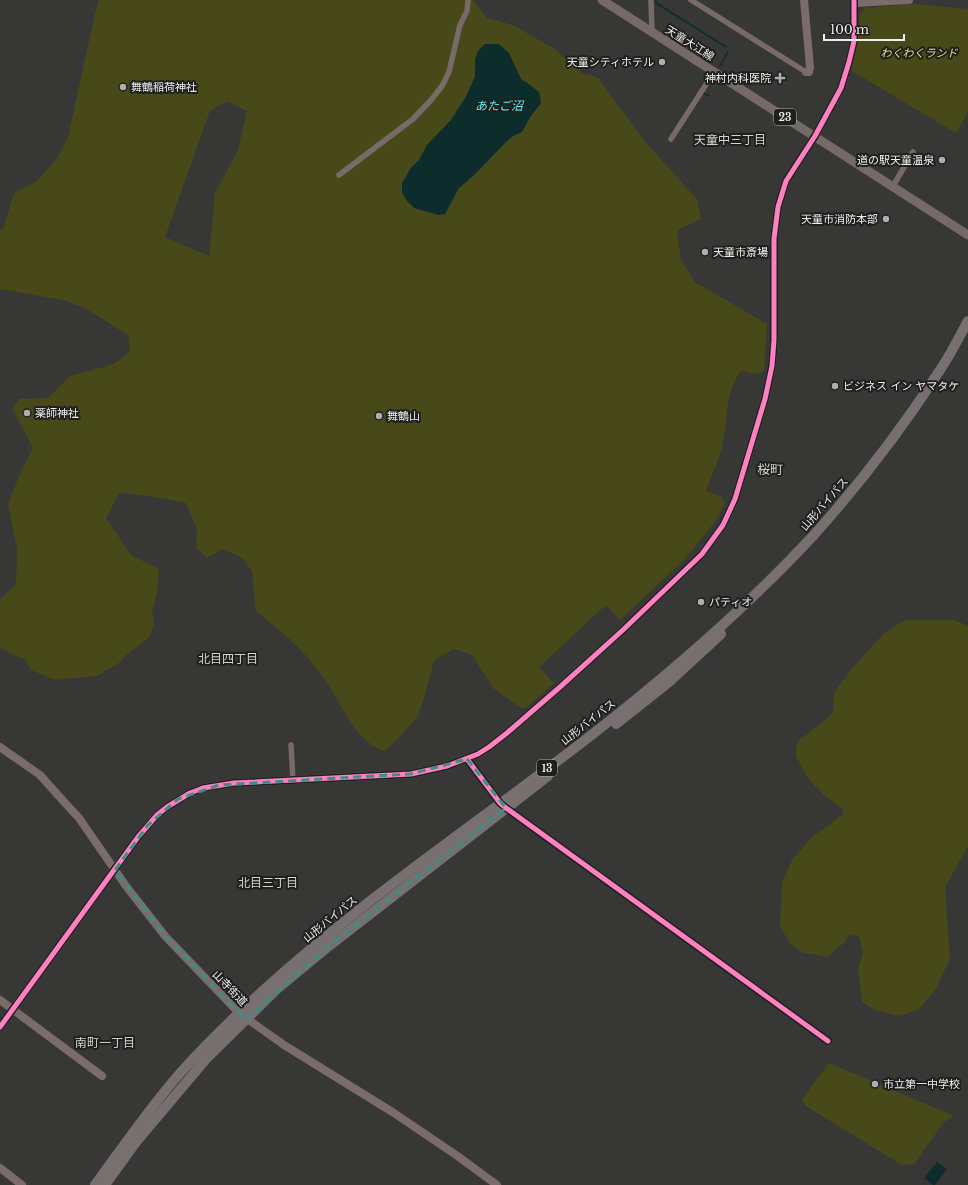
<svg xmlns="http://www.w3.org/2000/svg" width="968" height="1185" viewBox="0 0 968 1185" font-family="'Libre Baskerville','Noto Sans JP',serif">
<rect width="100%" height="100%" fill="#373736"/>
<g fill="#474919" fill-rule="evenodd">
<path d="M98 0H473L487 18 513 25 555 49 583 74 595 76 599 79 617 104 647 144 697 199 701 219 677 230 681 260 695 282 767 324 764 371 755 374 741 371C723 395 729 421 722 447 718 462 711 477 706 491L722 497 725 503 715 522 684 560 620 620 606 605 539 667 554 683 527 707 521 708 494 689 472 655 453 649 434 661 419 715 398 739 384 751C359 744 342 707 330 687 323 677 316 667 308 658 293 640 274 626 256 611L252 571 242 558 223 549 207 558 196 548 197 529 186 503 149 496 119 493 106 518 131 555 159 569 157 593 152 613 154 625 149 638 126 655 119 663 97 676 55 680 31 670 25 659 13 655 0 647V599L16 584 17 549 8 504 21 471 33 448 12 408 20 399 48 398 70 376 114 364 130 352 128 335 83 307 63 300 0 289V230L3 229 14 193 37 181 58 157 68 137ZM475 60 517 69 521 79 530 85 541 103 530 117 522 132 513 136 506 142 474 175 459 188 411 168 419 160 427 145 451 120 467 95 475 76ZM227 101 247 111 238 150 215 193 209 256 165 237 210 111Z"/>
<polygon points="915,4 968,9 968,112 956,133 852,71 860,13 866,8"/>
<polygon points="905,620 955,620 968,626 968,846 945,887 950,959 936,989 919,1009 900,1016 875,1010 862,1002 858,969 863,953 859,936 849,935 844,943 827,957 801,952 791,944 780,927 782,883 792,860 812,837 843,814 843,809 823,794 809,780 796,756 797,742 830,716 833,711 834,692 855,665 884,633"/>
<polygon points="829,1063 954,1116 944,1122 914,1164 902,1165 806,1106 802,1099"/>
</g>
<g fill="#0d2d2d">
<polygon points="485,44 499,44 509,53 521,79 530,85 539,92 541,103 530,117 522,132 513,136 506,142 474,175 459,188 445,214 438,215 414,208 407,201 402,192 402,183 411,168 419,160 427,145 451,120 467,95 475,76 475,60 478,51"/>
<polygon points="937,1162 947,1169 935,1185 933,1185 924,1178"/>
</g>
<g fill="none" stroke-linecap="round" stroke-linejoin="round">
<g stroke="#0d2d2d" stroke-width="1.5">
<polyline points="656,0 656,3 726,47"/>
<polyline points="725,57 728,52"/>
<polyline points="720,66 724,58"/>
<polyline points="703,93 709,96"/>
</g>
<g stroke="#786a68" stroke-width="5.5">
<polyline points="651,0 652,32"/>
<polyline points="691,0 806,72"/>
<polyline points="671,139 714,72"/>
<polyline points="339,175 413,119 432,99 442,86 449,72 460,25 467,11 468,0"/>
<polyline points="893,186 913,152"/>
<polyline points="291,745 293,780"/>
<polyline points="467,759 500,803 506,808 828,1041"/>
</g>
<g stroke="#7a6c6a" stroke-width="8">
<polyline points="804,0 810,67 809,72 806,72"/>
<polyline points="855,3 909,0"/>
<polyline points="0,747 40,775 66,804 79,818 126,886 165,936 239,1013 284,1045 394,1113 456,1155 497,1185"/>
<polyline points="0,1000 102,1076"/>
<polyline points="0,1027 138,837 157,815 167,807 190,793 203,788 234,783 411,774 447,766 478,754 489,747 507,733 560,687 624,629 702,554 723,525 735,499 765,399 772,366 774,340 774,239 778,207 786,181 815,136 841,88 849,62 854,41 854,0"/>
<polyline points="0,1168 22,1185"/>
</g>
<polyline stroke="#766a69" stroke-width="9" points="602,0 968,235"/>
<g stroke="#787070" stroke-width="10">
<polyline points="616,724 669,682 721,634"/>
<path d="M95 1185C123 1147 150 1107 182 1071 200 1051 219 1032 238 1014 343 913 465 832 580 744 660 682 743 611 812 537 859 485 902 429 940 370 951 354 959 337 968 321"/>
<polyline points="105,1185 136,1142 206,1059 277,989 329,946 548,776"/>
</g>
<defs>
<g id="cycleway">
<polyline points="467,759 500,803 506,808 828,1041"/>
<polyline points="0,1027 138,837 157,815 167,807 190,793 203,788 234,783 411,774 447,766 478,754 489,747 507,733 560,687 624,629 702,554 723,525 735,499 765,399 772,366 774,340 774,239 778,207 786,181 815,136 841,88 849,62 854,41 854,0"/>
</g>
</defs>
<use href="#cycleway" stroke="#1f1f1e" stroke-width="8"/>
<use href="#cycleway" stroke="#ff80c0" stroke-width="5"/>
</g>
<path fill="none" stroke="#3c8e87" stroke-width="3" stroke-dasharray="8 5" stroke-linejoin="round" d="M467 759 506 808 329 946 246 1020 165 936 115 870 148 825 178 799 219 785 411 774Z"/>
<g fill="#aeaeac" stroke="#1f1f1e" stroke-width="1.5">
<circle cx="662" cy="62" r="4"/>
<path d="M778 72h4v4h4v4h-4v4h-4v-4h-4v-4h4z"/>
<circle cx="123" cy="87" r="4"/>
<circle cx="942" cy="160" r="4"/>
<circle cx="886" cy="219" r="4"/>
<circle cx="705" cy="252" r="4"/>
<circle cx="835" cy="386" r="4"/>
<circle cx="27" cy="413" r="4"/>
<circle cx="379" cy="416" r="4"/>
<circle cx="701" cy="602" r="4"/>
<circle cx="875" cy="1084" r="4"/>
</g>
<g text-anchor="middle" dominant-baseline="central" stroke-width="4" stroke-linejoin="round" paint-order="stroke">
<g fill="#1f1f1e" stroke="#b0b0ae" stroke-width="1">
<rect x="774" y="109" width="22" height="16" rx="3"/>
<rect x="537" y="760" width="20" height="16" rx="3"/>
</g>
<g font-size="10" font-weight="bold" fill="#eeeeec">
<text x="785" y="117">23</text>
<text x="547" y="768">13</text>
</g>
<g font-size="11" fill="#eeeeec" stroke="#1f1f1e">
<text transform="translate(690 43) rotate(32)">天童大江線</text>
<text transform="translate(824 504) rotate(-49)">山形バイパス</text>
<text transform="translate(588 722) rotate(-38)">山形バイパス</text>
<text transform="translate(330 919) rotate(-39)">山形バイパス</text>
<text transform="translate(230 988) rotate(46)">山寺街道</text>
</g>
<g font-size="11" font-style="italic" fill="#dee47c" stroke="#1f1f1e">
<text x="919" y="53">わくわくランド</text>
</g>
<g font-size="11" fill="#eeeeec" stroke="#1f1f1e" text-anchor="start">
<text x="654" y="62" text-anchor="end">天童シティホテル</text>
<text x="771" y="78" text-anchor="end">神村内科医院</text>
<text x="131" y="87">舞鶴稲荷神社</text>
<text x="934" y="160" text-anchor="end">道の駅天童温泉</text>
<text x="878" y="219" text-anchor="end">天童市消防本部</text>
<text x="713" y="252">天童市斎場</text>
<text x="843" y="386">ビジネス イン ヤマタケ</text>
<text x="35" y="413">薬師神社</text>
<text x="387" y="416">舞鶴山</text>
<text x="709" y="602">パティオ</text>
<text x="883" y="1084">市立第一中学校</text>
</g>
<g font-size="12" font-style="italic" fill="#58f1f3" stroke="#1f1f1e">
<text x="499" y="105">あたご沼</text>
</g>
<g font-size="12" fill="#d3d2cf" stroke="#1f1f1e">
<text x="730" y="139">天童中三丁目</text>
<text x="228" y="658">北目四丁目</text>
<text x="268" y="882">北目三丁目</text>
<text x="105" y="1042">南町一丁目</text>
</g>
<g font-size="13" fill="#d3d2cf" stroke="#1f1f1e">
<text x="770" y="469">桜町</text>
</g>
</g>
<path d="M824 34v6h80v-6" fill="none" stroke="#eeeeec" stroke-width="2"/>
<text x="830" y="34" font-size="12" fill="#eeeeec" stroke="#1f1f1e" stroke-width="3" paint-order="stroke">100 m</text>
</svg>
